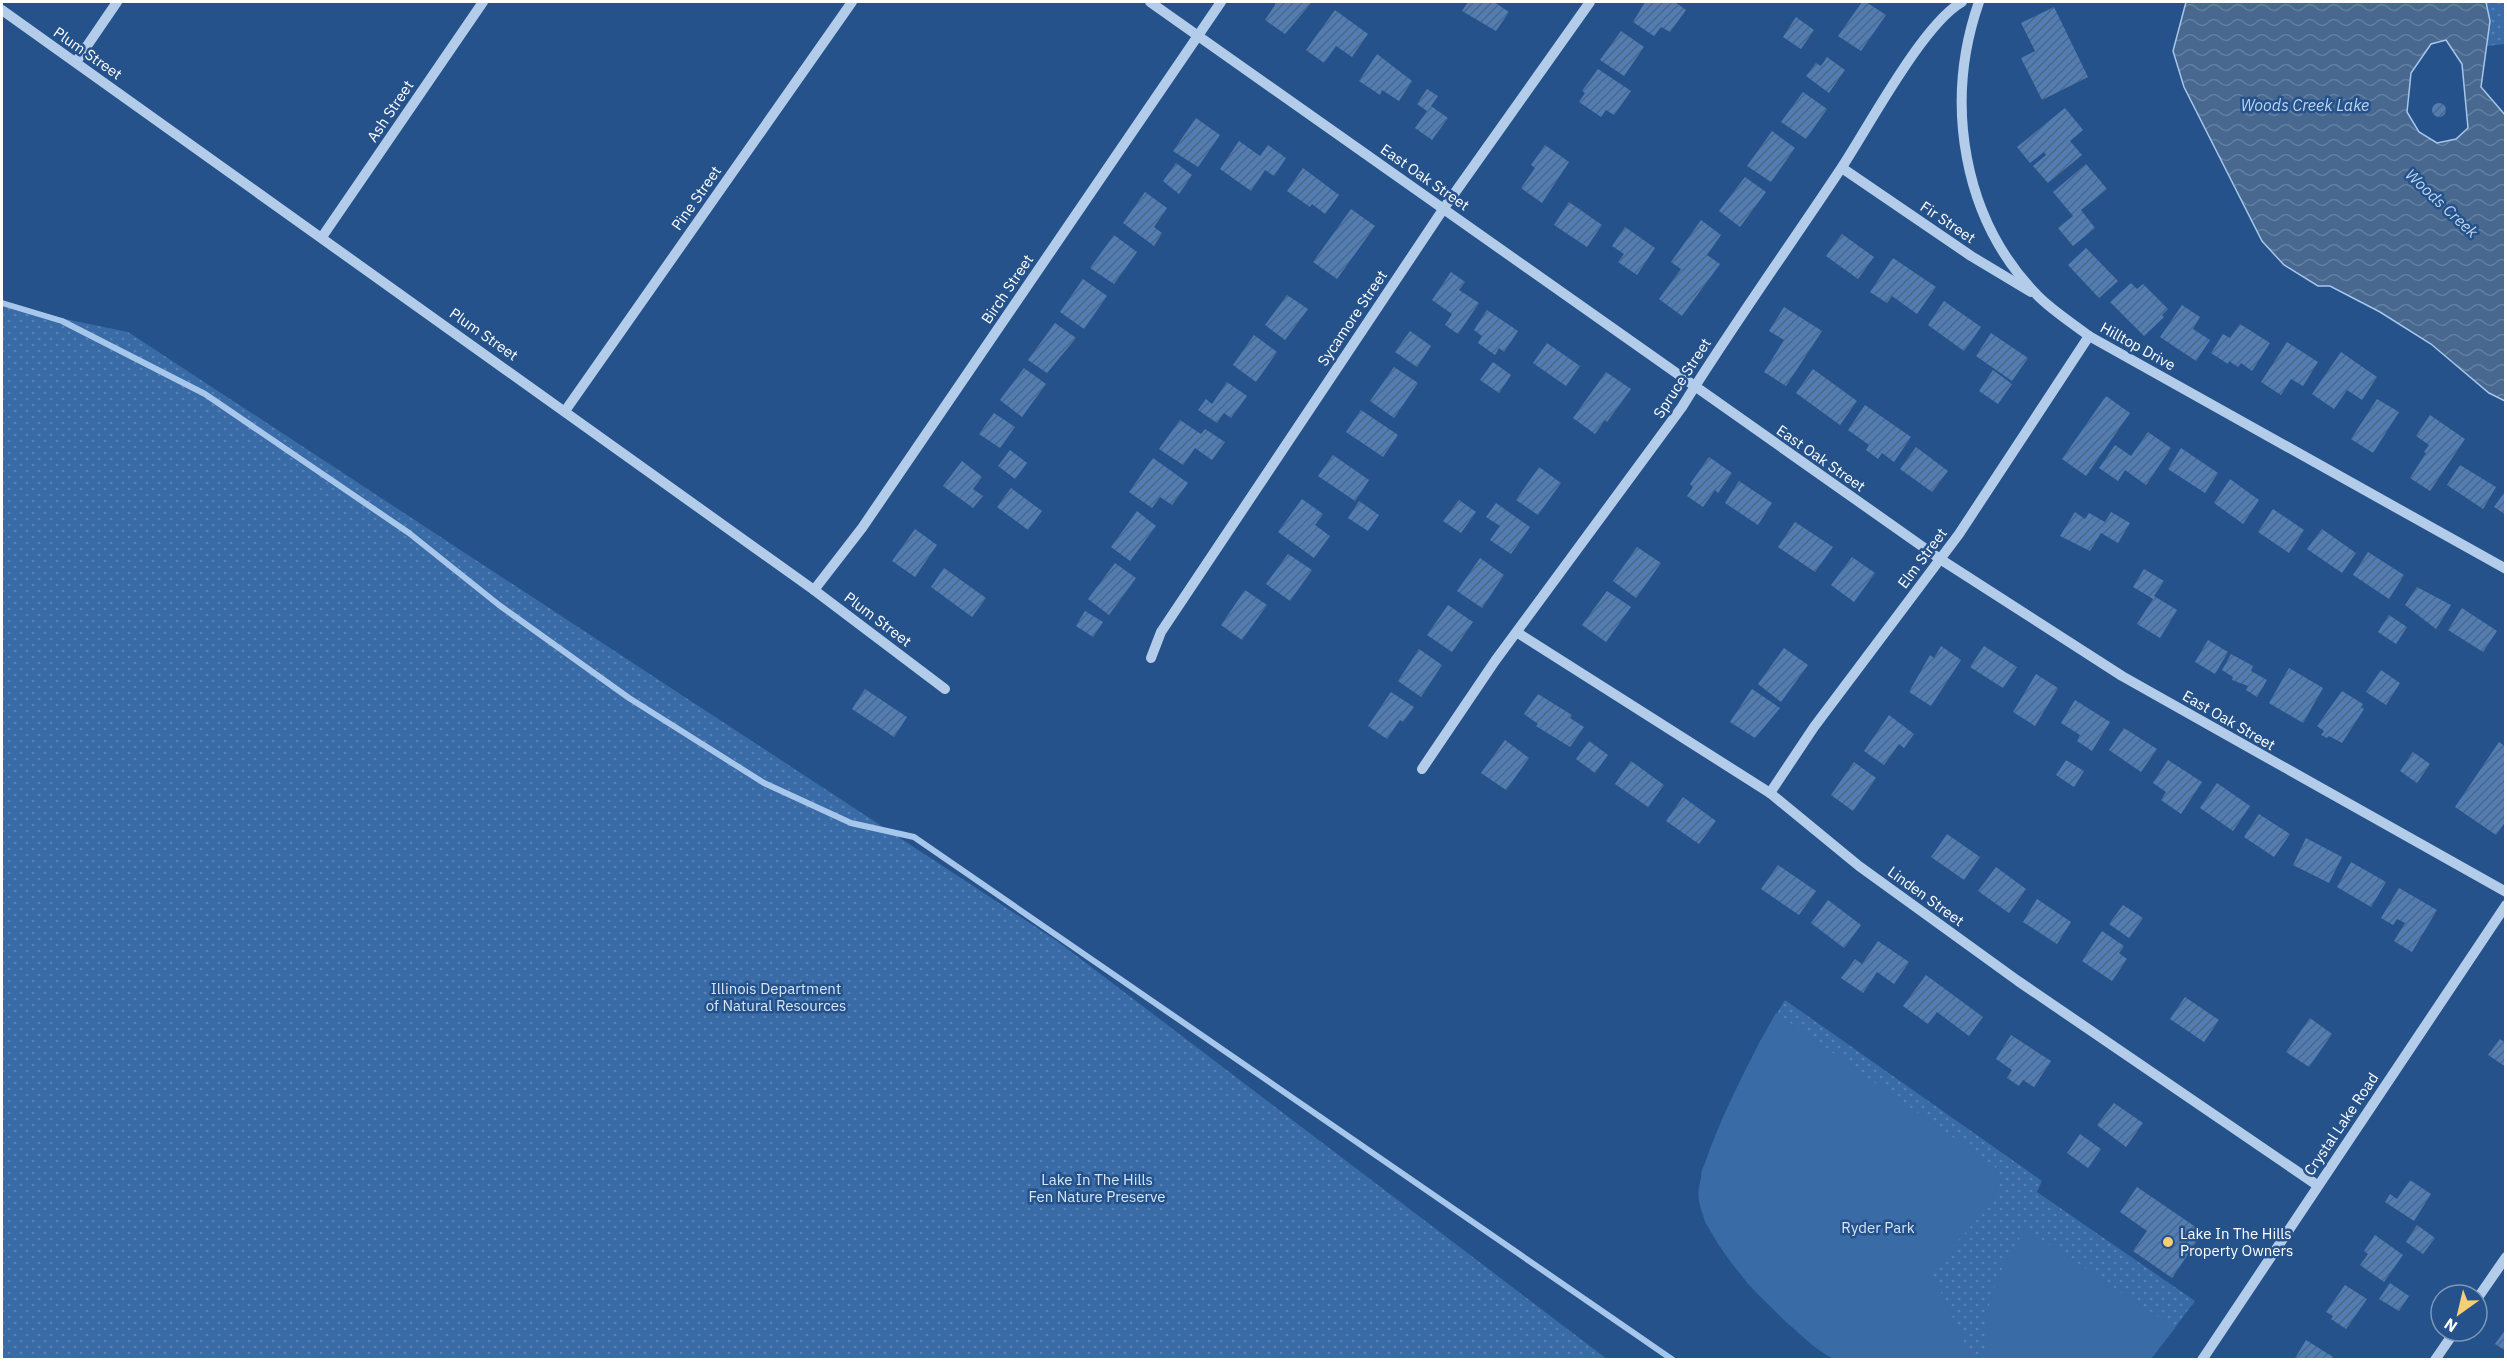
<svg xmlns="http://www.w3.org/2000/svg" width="2507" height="1361" viewBox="0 0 2507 1361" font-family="'IBM Plex Sans',sans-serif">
<defs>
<pattern id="grass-dots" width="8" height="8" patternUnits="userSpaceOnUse" patternTransform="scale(1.5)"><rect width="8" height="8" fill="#396ba7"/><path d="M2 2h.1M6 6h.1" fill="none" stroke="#5781b4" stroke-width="1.8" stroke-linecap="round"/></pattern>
<pattern id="water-waves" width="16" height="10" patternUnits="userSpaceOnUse" patternTransform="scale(1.5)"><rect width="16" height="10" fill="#486890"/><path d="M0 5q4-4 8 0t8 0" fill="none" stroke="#637fa1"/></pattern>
<pattern id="building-hatch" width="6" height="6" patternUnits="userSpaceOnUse" patternTransform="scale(1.5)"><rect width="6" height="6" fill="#517db3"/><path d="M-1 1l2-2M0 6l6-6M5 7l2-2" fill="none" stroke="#4f6785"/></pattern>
</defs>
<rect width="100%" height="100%" fill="#25528a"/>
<g fill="url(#grass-dots)">
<polygon points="2486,2 2505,2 2505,44 2487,46"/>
<polygon points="2,306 128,332 1057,941 1607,1359 2,1359"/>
<polygon points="1785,1000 2042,1181 2037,1192 2195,1301 2151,1359 1833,1359 1787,1323 1748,1284 1732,1262 1705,1222 1699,1199 1702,1170 1729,1107 1759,1043"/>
</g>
<g fill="#396ba7">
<path d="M1776 1013 1995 1167 1998 1191 1984 1212 1931 1271 1972 1359C1953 1360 1841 1361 1832 1358 1811 1348 1780 1315 1763 1299 1740 1276 1705 1233 1699 1201 1693 1166 1757 1046 1776 1013Z"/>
<path d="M2026 1229 2175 1328 2151 1359H1986C1981 1309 1997 1269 2026 1229Z"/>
</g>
<path fill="url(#water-waves)" stroke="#a6c6eb" stroke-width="1.5" fill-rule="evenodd" d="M2186 2H2486L2490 21 2481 87 2506 116 2505 401 2489 393 2431 344 2380 312 2330 286H2318L2284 265 2262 241 2184 87 2173 51ZM2446 40 2462 64 2468 128 2456 139 2437 143 2419 132 2407 112 2411 73 2431 44Z"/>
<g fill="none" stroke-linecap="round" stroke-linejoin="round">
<polyline stroke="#a6c6eb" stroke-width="6" points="2,303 62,321 205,394 409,533 499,605 629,698 764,783 851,823 914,837 1673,1360"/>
</g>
<g fill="url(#building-hatch)">
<polygon points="1275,2 1312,2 1285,34 1265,20 1275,5"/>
<polygon points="1468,2 1494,2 1509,12 1496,31 1462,11"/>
<polygon points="1645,2 1675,2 1686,10 1670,32 1661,27 1654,36 1633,22"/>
<polygon points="1862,2 1866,2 1886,15 1861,51 1838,36"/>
<polygon points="2054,7 2088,77 2042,100 2021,58 2035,51 2021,23"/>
<polygon points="1335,10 1368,34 1352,57 1336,46 1324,63 1306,50"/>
<polygon points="1796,17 1814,30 1801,49 1783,37"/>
<polygon points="1621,31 1644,47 1624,76 1600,60"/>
<polygon points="1377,54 1412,81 1399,101 1382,90 1380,95 1359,81"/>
<polygon points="1827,57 1845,70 1829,93 1806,76 1816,63 1821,66"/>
<polygon points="1598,69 1631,91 1614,115 1606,110 1601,117 1579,102 1585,93 1582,91"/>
<polygon points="1427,89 1438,96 1431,106 1448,118 1432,140 1415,128 1427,111 1417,104"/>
<polygon points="1803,92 1827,109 1806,139 1781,122"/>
<circle cx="2439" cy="110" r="7"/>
<polygon points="2065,108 2083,130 2070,141 2082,155 2048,183 2033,166 2046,155 2044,152 2030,163 2017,147"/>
<polygon points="1196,118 1220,135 1198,167 1173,151"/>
<polygon points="1772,131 1795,148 1771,182 1747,166"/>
<polygon points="1239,141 1260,156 1268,145 1286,158 1274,176 1265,170 1251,191 1220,169"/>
<polygon points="1545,145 1569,162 1542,203 1521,188 1535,168 1531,165"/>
<polygon points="1176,163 1192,175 1179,194 1163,181"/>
<polygon points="2086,164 2107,189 2081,210 2095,228 2073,246 2058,228 2073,216 2053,192"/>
<polygon points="1303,168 1339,195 1325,214 1312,204 1310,207 1287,191"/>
<polygon points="1745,177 1766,192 1740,227 1719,211"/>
<polygon points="1145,192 1167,208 1154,227 1162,233 1154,246 1123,223"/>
<polygon points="1569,202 1602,225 1587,247 1554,225"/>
<polygon points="1351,209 1375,226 1337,279 1313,262"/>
<polygon points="1701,220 1721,235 1707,255 1720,264 1682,316 1659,299 1681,269 1671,262"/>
<polygon points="1625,227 1655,248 1637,275 1618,262 1624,254 1612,246"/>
<polygon points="1842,234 1874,257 1858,279 1826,256"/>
<polygon points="1114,235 1137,252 1114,284 1090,268"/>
<polygon points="2086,248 2118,281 2099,298 2068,265"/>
<polygon points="1893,258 1936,287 1917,314 1892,296 1887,303 1870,292"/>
<polygon points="1451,272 1465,282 1459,290 1479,303 1458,334 1445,325 1452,314 1432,300"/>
<polygon points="1083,279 1107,296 1084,329 1060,312"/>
<polygon points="2131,283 2137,289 2143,284 2168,309 2162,315 2164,317 2144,336 2110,302"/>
<polygon points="1287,295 1308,309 1285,340 1265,325"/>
<polygon points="1944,301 1981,327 1964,351 1928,325"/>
<polygon points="2182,305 2200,317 2193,329 2210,340 2196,361 2160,337"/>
<polygon points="1784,307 1822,331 1786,386 1764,372 1784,340 1769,331"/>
<polygon points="1487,310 1518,331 1504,352 1499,348 1495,355 1478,343 1482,336 1474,330"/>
<polygon points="1055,323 1076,338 1047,373 1028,360"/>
<polygon points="2240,324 2270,343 2252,371 2241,363 2238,367 2229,361 2228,364 2211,353 2223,334 2230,338"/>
<polygon points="1410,331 1431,346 1417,367 1395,352"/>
<polygon points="1991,333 2028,358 2012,381 1976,356"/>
<polygon points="1254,335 1277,352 1256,382 1233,365"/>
<polygon points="2287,342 2318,362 2303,386 2291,379 2281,395 2261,382"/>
<polygon points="1547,343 1580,366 1566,386 1533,363"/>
<polygon points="2341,352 2377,377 2362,400 2347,390 2334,409 2312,394"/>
<polygon points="1493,362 1511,375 1499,393 1480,380"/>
<polygon points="1394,367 1418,383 1394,418 1370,401"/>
<polygon points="1024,368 1046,384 1022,417 1000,400"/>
<polygon points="1813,369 1857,401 1840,425 1796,393"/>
<polygon points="1993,370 2012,384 1998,404 1979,391"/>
<polygon points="1606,372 1631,389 1607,422 1605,420 1595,434 1573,418"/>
<polygon points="1227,382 1247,396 1231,418 1224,413 1217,423 1198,410 1206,399 1212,404"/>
<polygon points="2106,396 2130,413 2086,476 2062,459"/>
<polygon points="2377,399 2399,412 2373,453 2351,439"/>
<polygon points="1865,405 1911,437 1894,462 1882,453 1878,459 1866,450 1869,445 1848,430"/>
<polygon points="1361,410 1398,435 1383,457 1346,432"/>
<polygon points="994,413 1015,427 1000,448 979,434"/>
<polygon points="2430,415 2465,439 2430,491 2410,478 2426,453 2424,452 2429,445 2416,436"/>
<polygon points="1180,420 1201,434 1205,429 1225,442 1212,460 1195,448 1183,465 1159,449"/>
<polygon points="2148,432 2171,448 2146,485 2125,470 2118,481 2099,468 2115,445 2131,456"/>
<polygon points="1916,447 1948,471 1932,492 1900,469"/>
<polygon points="2181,448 2218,473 2205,493 2168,469"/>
<polygon points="1010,450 1027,463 1015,479 998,466"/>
<polygon points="1333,455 1369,480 1355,501 1318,476"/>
<polygon points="1709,457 1732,473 1718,493 1715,490 1703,507 1687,496 1693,487 1690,484"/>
<polygon points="1153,458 1188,483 1172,505 1160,497 1152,508 1129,492"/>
<polygon points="962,461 982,477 973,489 983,496 973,508 943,486"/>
<polygon points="2460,465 2496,487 2483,509 2447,485"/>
<polygon points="1539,467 1561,483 1538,515 1516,500"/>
<polygon points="2230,479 2259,500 2243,524 2214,503"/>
<polygon points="1739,481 1772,503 1758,525 1725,503"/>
<polygon points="1011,488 1042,511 1028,530 997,507"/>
<polygon points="2506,490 2506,515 2494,507"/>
<polygon points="1302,499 1323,514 1315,525 1330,536 1314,558 1278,532"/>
<polygon points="1459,500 1476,512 1461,533 1443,521"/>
<polygon points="1359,501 1379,515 1368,531 1348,518"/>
<polygon points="1496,503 1530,527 1511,554 1490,540 1500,526 1486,517"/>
<polygon points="2273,509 2304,530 2289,553 2258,532"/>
<polygon points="1137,511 1156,526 1130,561 1111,547"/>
<polygon points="2075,512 2085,519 2089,513 2105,522 2111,512 2130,523 2118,543 2101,533 2090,551 2060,536"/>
<polygon points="1795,522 1833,547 1815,572 1778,547"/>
<polygon points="915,529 937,545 915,577 892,561"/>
<polygon points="2322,529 2356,553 2342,573 2307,549"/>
<polygon points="1637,547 1661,563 1636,598 1613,581"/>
<polygon points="2368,552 2404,575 2389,599 2353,575"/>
<polygon points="1288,554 1312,570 1290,601 1266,584"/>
<polygon points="1852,557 1875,573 1854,602 1831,585"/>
<polygon points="1480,558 1504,575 1482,608 1457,591"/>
<polygon points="1115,563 1136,578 1109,615 1088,599"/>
<polygon points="944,568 986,598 972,617 931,587"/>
<polygon points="2144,569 2164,581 2154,596 2177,610 2160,638 2137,624 2153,599 2133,587"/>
<polygon points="2417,587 2451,605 2436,629 2405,605"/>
<polygon points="1245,590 1267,605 1242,640 1221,625"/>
<polygon points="1607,591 1631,607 1606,642 1582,625"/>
<polygon points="1448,605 1473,622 1452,652 1427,635"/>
<polygon points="2462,608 2497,631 2483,652 2448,630"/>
<polygon points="1085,611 1103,622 1093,637 1076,626"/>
<polygon points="2389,615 2407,627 2396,644 2378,632"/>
<polygon points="2208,640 2228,652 2215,674 2195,662"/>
<polygon points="1941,646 1961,660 1931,706 1909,692 1930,655 1934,658"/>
<polygon points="1984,646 2017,667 2003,688 1970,667"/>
<polygon points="1784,648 1808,665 1781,702 1758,684"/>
<polygon points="1419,649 1442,665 1421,697 1398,681"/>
<polygon points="2231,654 2253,666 2251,671 2267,680 2257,697 2246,690 2248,686 2232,680 2233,677 2222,670"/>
<polygon points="2289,668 2323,688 2303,723 2269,703"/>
<polygon points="2381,670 2400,683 2386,705 2366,692"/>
<polygon points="2036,674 2058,688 2035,726 2013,712"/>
<polygon points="865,689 907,717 894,737 852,709"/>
<polygon points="1752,689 1780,708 1755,738 1730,722"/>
<polygon points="2342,691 2363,704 2361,707 2364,709 2342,743 2329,736 2327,738 2321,735 2324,731 2317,726"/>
<polygon points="1391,692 1414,707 1403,722 1400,720 1387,739 1368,726"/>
<polygon points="1538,694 1572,715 1570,718 1584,727 1570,747 1536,726 1538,724 1524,714"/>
<polygon points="2075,700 2110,722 2092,751 2077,741 2080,735 2061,723"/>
<polygon points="1889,715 1914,734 1904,748 1899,744 1884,765 1864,751"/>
<polygon points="2124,728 2157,749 2141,772 2109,750"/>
<polygon points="1505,740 1529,758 1506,790 1481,773"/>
<polygon points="1589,741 1608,755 1595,773 1576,759"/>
<polygon points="2499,742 2506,747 2506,821 2496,835 2455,807"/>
<polygon points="2413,752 2430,764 2417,783 2400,771"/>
<polygon points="2066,760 2084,771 2074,787 2056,775"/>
<polygon points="2168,760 2202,782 2181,814 2161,800 2166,792 2153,783"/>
<polygon points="1631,761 1664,785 1648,807 1615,784"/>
<polygon points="1854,762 1876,778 1853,811 1831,795"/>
<polygon points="2217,783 2250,806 2233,831 2200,808"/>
<polygon points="1683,797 1716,821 1699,844 1666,821"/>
<polygon points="2259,814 2290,834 2274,857 2244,837"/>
<polygon points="1947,834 1980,857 1964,880 1931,857"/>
<polygon points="2306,838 2342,857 2329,883 2293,865"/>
<polygon points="2351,862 2386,882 2371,907 2337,887"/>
<polygon points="1778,865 1816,891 1799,915 1761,889"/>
<polygon points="1996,867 2026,889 2009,913 1978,891"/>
<polygon points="2399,888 2437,910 2412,952 2394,941 2405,923 2397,919 2393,925 2381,918"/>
<polygon points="2037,899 2071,922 2057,944 2023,922"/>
<polygon points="1828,900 1861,925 1844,948 1811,923"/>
<polygon points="2123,905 2143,918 2129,938 2109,924"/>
<polygon points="2102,931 2124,946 2119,953 2127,959 2112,981 2082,961"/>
<polygon points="1878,941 1909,962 1894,984 1877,972 1863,993 1841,978 1855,959 1862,964"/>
<polygon points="1926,975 1983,1017 1969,1036 1937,1012 1928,1024 1903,1006"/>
<polygon points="2185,997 2219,1020 2204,1042 2170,1019"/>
<polygon points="2310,1018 2332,1034 2309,1067 2286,1052"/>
<polygon points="2011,1035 2051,1061 2034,1087 2023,1080 2019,1086 2007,1078 2012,1070 1996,1059"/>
<polygon points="2500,1039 2506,1043 2506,1067 2488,1055"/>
<polygon points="2114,1103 2143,1123 2126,1147 2097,1125"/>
<polygon points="2080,1134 2101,1149 2088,1168 2067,1153"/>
<polygon points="2410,1180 2431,1194 2414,1221 2385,1202 2390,1194 2397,1199"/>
<polygon points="2137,1187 2203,1232 2172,1278 2133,1251 2147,1231 2120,1212"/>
<polygon points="2417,1225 2435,1238 2423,1254 2406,1242"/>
<polygon points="2375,1235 2403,1255 2384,1282 2360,1265 2368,1254 2364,1251"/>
<polygon points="2390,1283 2409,1296 2399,1311 2379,1299"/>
<polygon points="2345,1285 2367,1299 2346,1329 2331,1319 2333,1316 2326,1312"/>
<polygon points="2506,1329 2506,1351 2495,1344"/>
<polygon points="2306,1340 2333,1357 2332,1360 2294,1360"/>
</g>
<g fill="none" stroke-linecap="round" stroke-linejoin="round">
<g stroke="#b2ccea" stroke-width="10">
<polyline points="1150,2 1940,559 2122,676 2506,892"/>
<path d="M1979 2C1944 102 1962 219 2038 296 2053 311 2072 323 2089 336L2506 569"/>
<polyline points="2,10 814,590 945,689"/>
<polyline points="76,62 117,2"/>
<polyline points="1842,168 1971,256 2031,292"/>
<polyline points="322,237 483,2"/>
<polyline points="565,411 852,2"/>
<polyline points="814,590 862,528 1221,2"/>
<polyline points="1518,633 1770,793 1859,866 2018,981 2317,1185"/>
<polyline points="1151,658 1161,632 1444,208 1590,2"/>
<path d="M1422 769 1495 661 1682 407C1733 325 1789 247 1842 167 1869 126 1923 24 1962 2"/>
<polyline points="1770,793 1814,727 1959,534 2089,336"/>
<polyline points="2477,1299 2506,1257"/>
<polyline points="2202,1360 2506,905"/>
<polyline points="2435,1360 2455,1331"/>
</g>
</g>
<circle fill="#f4cf76" stroke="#25528a" stroke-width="2" cx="2168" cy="1242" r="6"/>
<g text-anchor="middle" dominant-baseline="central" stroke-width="5" stroke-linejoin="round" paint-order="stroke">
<g font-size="15" fill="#fff" stroke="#25528a">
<text transform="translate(88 53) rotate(35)">Plum Street</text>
<text transform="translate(390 111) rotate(-56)">Ash Street</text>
<text transform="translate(1425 177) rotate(35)">East Oak Street</text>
<text transform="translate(696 198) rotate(-55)">Pine Street</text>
<text transform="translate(1948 222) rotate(34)">Fir Street</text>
<text transform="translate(1007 289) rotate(-56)">Birch Street</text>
<text transform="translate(1352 318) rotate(-56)">Sycamore Street</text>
<text transform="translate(484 334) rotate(35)">Plum Street</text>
<text transform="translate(2138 346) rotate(29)">Hilltop Drive</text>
<text transform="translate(1682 378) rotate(-57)">Spruce Street</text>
<text transform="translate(1821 458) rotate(35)">East Oak Street</text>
<text transform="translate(1922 558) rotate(-53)">Elm Street</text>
<text transform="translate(878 619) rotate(37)">Plum Street</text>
<text transform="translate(2229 720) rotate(30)">East Oak Street</text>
<text transform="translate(1926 896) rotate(36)">Linden Street</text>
<text transform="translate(2341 1124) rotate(-56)">Crystal Lake Road</text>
</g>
<g font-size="15" fill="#d6e6f7" stroke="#25528a">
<text x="776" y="988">Illinois Department<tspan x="776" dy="17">of Natural Resources</tspan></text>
<text x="1097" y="1179">Lake In The Hills<tspan x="1097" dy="17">Fen Nature Preserve</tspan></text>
<text x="1878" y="1227">Ryder Park</text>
</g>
<g font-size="15" fill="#fff" stroke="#25528a" text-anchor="start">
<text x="2180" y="1233">Lake In The Hills<tspan x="2180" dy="17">Property Owners</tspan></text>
</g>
<g font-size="16" font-style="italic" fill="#bed5f1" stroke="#25528a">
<text x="2305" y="105">Woods Creek Lake</text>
<text transform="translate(2442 203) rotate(43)">Woods Creek</text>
</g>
</g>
<rect width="2507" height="1361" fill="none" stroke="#ffffff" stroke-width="6"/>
<g transform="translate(2459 1313) rotate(214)"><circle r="28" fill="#25528a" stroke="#7c97b9" stroke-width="1.5"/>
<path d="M0-4.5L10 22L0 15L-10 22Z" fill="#f4cf76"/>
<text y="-9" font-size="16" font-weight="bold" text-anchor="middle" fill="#ffffff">N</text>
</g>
</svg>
